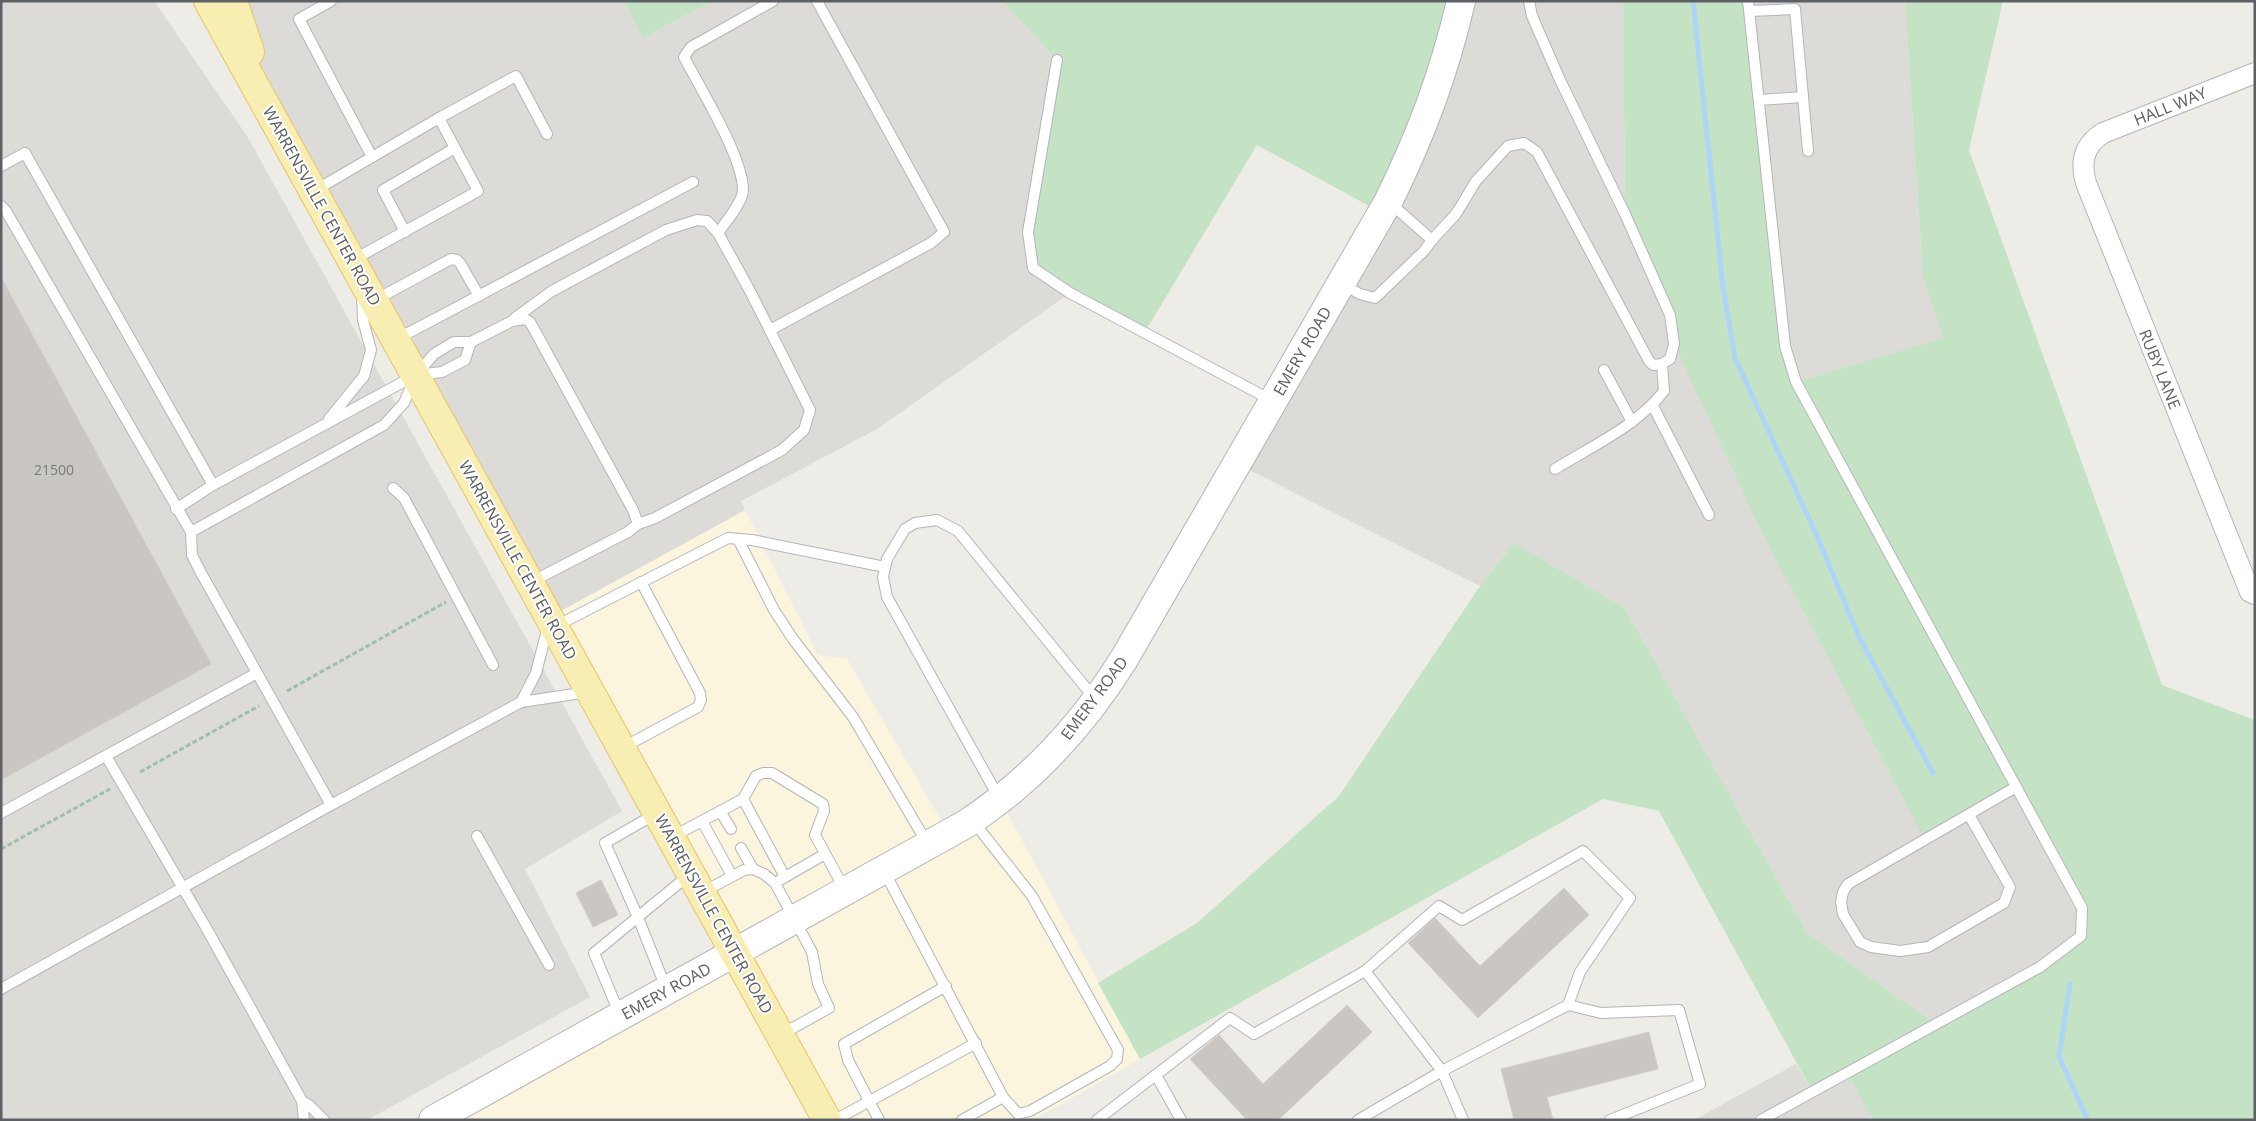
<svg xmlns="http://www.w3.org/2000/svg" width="2256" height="1121" viewBox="0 0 2256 1121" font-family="'Open Sans',sans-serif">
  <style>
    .commercial { fill: #fbf5de }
    .industrial { fill: #dddbd8 }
    .green { fill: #c4e3c5 }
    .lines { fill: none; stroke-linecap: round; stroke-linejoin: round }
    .stream { stroke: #acd5f7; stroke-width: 5 }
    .building { fill: #cac7c2; stroke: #d2cec4 }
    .lane-casing { stroke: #b3b5b9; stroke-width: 12 }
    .street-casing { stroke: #b3b5b9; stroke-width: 22 }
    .secondary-casing { stroke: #b2b4b9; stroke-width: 30 }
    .primary-casing { stroke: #e5c468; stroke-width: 30 }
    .path { stroke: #9dc1a8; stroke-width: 3; stroke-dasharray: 5 2.5; stroke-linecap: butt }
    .lane { stroke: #fff; stroke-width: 10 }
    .street { stroke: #fff; stroke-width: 20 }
    .secondary { stroke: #fff; stroke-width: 28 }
    .primary { stroke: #f8eeb1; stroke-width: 28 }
    .labels { text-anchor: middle; stroke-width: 4; stroke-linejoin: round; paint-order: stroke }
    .number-label { font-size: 14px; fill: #787a7c }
    .street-label { font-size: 16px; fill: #5d6064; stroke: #fff }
  </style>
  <rect width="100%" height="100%" fill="#eeece6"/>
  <path class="commercial" d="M745 510 818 655 847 659 949 834 1001 801 1140 1059 1033 1120H433L735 952 550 617Z"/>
  <g class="industrial">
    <path d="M1 1H154L247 136 622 811 525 869 590 997 367 1120H1Z"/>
    <path d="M233 1H624L643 38 713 1H1002L1057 60 1070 293 877 429 741 501 745 510 550 617 270 112Z"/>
    <path d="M1461 1H1623L1625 214 2016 787 2082 908 2081 936 2040 967 1936 1024 1807 933 1625 608 1514 543 1480 586 1237 464 1382 213Z"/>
    <path d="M1748 1H1905L1923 279 1945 338 1796 382 1785 346Z"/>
    <path d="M1796 1064 1812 1091 1847 1072 1873 1120H1694Z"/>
  </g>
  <g class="green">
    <path d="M624 1H713L643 38Z"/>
    <path d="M1002 1H1461L1382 213 1257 145 1145 332 1033 268 1028 232 1057 60Z"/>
    <path d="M1623 1H1748L1785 346 1796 382 1944 338 1923 279 1905 1H2003L1969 150 2162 685 2255 720V1120H1873L1847 1072 1812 1091 1659 811 1603 799 1140 1059 1098 983 1197 923 1339 796 1480 586 1514 543 1625 608 1807 933 1936 1024 2040 967 2081 936 2082 908 2016 787 1925 840 1764 537 1674 344 1670 315 1625 214Z"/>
  </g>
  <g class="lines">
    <g class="stream">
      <path d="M1693 1 1723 287 1735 358 1817 536 1859 637 1933 773"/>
      <path d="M2070 984 2059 1057 2088 1120"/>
    </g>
  </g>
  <g class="building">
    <path d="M1 277 211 664 1 780Z"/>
    <path d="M601 880 618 915 593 927 576 893Z"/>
    <path d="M1564 888 1589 915 1478 1018 1408 943 1435 918 1480 966Z"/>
    <path d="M1347 1005 1372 1032 1278 1120H1247L1190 1059 1219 1035 1263 1084Z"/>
    <path d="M1649 1032 1658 1069 1547 1097 1553 1120H1514L1501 1069Z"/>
  </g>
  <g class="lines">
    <defs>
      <g id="lane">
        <path d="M331 1 299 19 372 157"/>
        <path d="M1748 1 1785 346 1796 382 2082 908 2081 936 2040 967 1761 1120"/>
        <path d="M1750 11 1795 9 1803 97 1759 100"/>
        <path d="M1057 60 1028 232 1033 268 1070 293 1273 401"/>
        <path d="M1803 97 1808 151"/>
        <path d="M455 148 439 118 516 76 547 134"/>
        <path d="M1 166 25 153 213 485"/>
        <path d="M314 191 439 118"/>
        <path d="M1 206 6 211 191 532 192 555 200 571 331 805 521 702"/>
        <path d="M1432 240 1456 214 1476 181 1508 146 1524 143 1537 152 1649 361 1653 365 1662 364 1670 359 1674 344 1670 315 1625 214 1560 80 1532 16 1529 1"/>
        <path d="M353 260 478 191 455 148 383 190 405 232"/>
        <path d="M1342 284 1360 294 1375 298 1424 251 1432 240 1389 202"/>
        <path d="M375 300 451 259 457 260 460 263 479 296"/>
        <path d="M515 318 552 291 666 230 697 220 707 221 718 233"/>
        <path d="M770 330 931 243 944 232 817 1"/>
        <path d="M397 339 693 182"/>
        <path d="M1604 370 1632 422"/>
        <path d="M1653 406 1709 515"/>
        <path d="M329 419 364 376 371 350 363 320 362 296"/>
        <path d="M1555 469C1592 446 1637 426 1664 391L1662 364"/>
        <path d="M393 488 404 498 493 665"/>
        <path d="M176 509 213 485 416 375 442 372 465 360 471 342"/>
        <path d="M638 524 655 518 782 450 804 430 810 410 750 291 718 233C725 223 743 202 743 190 743 157 700 88 684 57L691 47 773 1"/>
        <path d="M191 532 384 425 404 403 416 375 434 354 454 342H471L512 321 525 319 530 322 633 510 638 524 628 532 531 582"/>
        <path d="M738 539 774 610 793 639 853 717 927 843"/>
        <path d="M548 626 536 673 521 702 588 692"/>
        <path d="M556 626 728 538 752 540 885 567"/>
        <path d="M622 748 698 707 701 700 700 693 641 582"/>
        <path d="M106 756 208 931 302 1101"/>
        <path d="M999 798 887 597 883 577 887 559 905 529 915 523 937 520 958 531 1095 699"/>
        <path d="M743 799 785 877"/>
        <path d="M720 811 731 829"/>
        <path d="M1 813 257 673"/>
        <path d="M657 813 605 843 637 915 666 988"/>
        <path d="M1969 815 2010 887 2004 903 1928 947 1900 951 1871 947 1860 942 1843 914 1841 902 1843 892 1848 884 2016 787"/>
        <path d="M702 821 732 876"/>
        <path d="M477 836 549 965"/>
        <path d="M672 837 743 799 756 776 763 773H772L823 804 824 811 815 835 845 890"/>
        <path d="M741 848 753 869"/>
        <path d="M884 871 1003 1097 1018 1114 1030 1111 1110 1066 1117 1059 1118 1050 1032 896 973 821"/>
        <path d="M780 880 825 854"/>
        <path d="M703 892 744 870 753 869 764 874 775 883 812 952 818 984 829 1008 782 1034"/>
        <path d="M1365 971 1442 1071 1463 1120"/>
        <path d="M1 989 331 805"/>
        <path d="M1568 1005 1601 1013 1679 1010 1700 1084 1610 1120"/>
        <path d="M620 1015 594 953 689 875"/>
        <path d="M1156 1075 1181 1120"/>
        <path d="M304 1120 302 1101 309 1105 324 1120"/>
        <path d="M835 1120 976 1043"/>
        <path d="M879 1120 848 1060 844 1044 946 986"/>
        <path d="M962 1120 1003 1097"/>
        <path d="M1097 1120 1230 1018 1254 1034 1365 971 1439 906 1462 920 1583 851 1630 898 1580 972 1568 1005 1442 1071 1358 1120"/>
      </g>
      <path id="street" d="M2255 73 2103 133C2084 145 2080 162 2086 183L2250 592 2255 594"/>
      <path id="secondary" d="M433 1120 966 824C1030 782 1083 725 1124 659L1388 202C1421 135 1444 74 1461 1"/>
      <g id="primary">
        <path d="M208 1 827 1120"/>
        <path d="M233 1 250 52"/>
      </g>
    </defs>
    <use href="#lane" class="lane-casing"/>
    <use href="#street" class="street-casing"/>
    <use href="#secondary" class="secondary-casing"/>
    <use href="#primary" class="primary-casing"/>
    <g class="path">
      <path d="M287 691 446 602"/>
      <path d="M140 772 259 706"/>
      <path d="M1 849 110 789"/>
    </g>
    <use href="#lane" class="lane"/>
    <use href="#street" class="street"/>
    <use href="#secondary" class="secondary"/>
    <use href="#primary" class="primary"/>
  </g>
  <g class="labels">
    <g class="number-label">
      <text x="54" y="475">21500</text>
    </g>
    <g class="street-label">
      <text transform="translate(2170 106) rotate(-22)" y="6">HALL WAY</text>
      <text transform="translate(322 206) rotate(61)" y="6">WARRENSVILLE CENTER ROAD</text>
      <text transform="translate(1302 351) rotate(-60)" y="6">EMERY ROAD</text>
      <text transform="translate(2160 369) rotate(68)" y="6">RUBY LANE</text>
      <text transform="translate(518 560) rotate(61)" y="6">WARRENSVILLE CENTER ROAD</text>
      <text transform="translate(1094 698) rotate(-53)" y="6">EMERY ROAD</text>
      <text transform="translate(714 914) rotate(61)" y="6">WARRENSVILLE CENTER ROAD</text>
      <text transform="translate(666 991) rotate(-29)" y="6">EMERY ROAD</text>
    </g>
  </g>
  <rect width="2256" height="1121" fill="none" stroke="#5d6064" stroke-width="5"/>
</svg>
